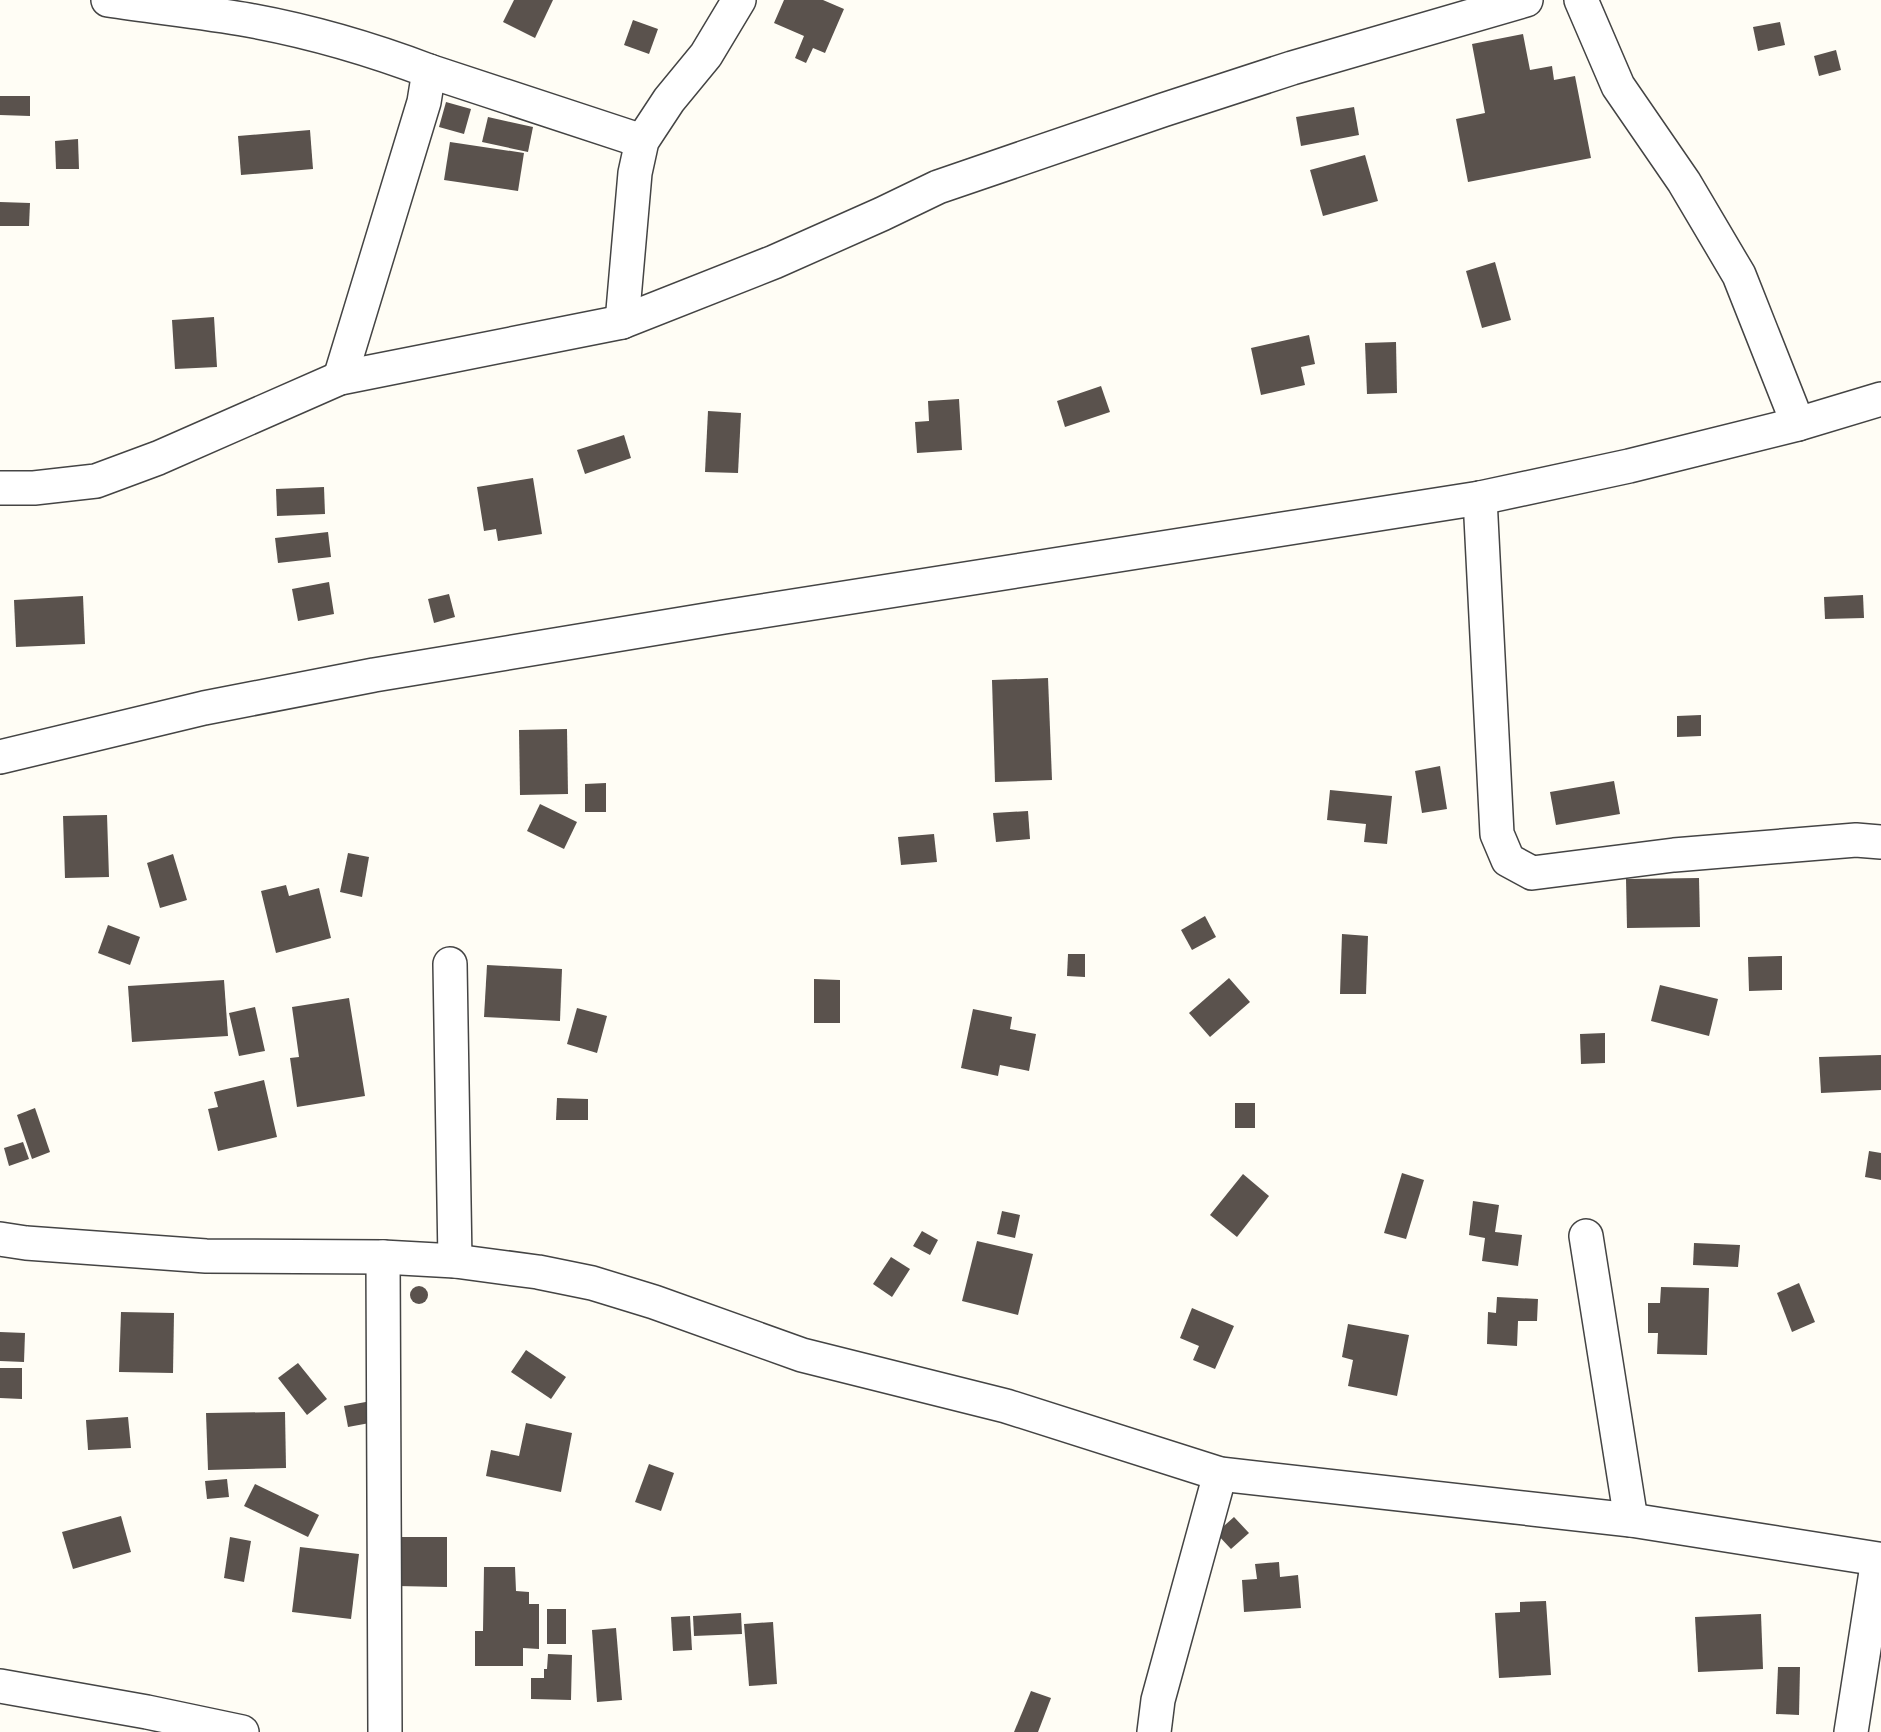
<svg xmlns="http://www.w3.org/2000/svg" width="1881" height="1732" viewBox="0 0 1881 1732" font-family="'PT Serif',serif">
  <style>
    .building { fill: #5a524d }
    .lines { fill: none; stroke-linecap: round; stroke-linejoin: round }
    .minor-casing { stroke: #444; stroke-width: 36 }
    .minor { stroke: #fff; stroke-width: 33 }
  </style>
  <rect width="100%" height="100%" fill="#fffdf5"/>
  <g class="building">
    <path d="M514 0H553L535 38 503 22Z"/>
    <path d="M784 0H823L844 9 825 53 813 48 806 63 795 58 804 36 774 23Z"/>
    <path d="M633 20 658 29 649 54 624 45Z"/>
    <path d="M1780 22 1785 45 1758 51 1753 27Z"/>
    <path d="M1523 34 1530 70 1552 66 1554 80 1575 76 1591 158 1468 182 1456 119 1485 113 1472 44Z"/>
    <path d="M1836 50 1841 70 1819 76 1814 56Z"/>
    <path d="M0 96H30V116L0 115Z"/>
    <path d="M446 102 471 109 464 134 439 127Z"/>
    <path d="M1354 107 1359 135 1301 146 1296 117Z"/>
    <path d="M488 117 533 127 528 152 482 142Z"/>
    <path d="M310 130 313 169 241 175 238 136Z"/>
    <path d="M78 139 79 169H56L55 141Z"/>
    <path d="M450 142 524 153 518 191 444 180Z"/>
    <path d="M1365 155 1378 201 1323 216 1310 170Z"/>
    <path d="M0 202 30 203 29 226H0Z"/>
    <path d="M1495 262 1511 320 1482 328 1466 271Z"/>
    <path d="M214 317 217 367 175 369 172 320Z"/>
    <path d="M1309 335 1315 364 1301 367 1305 385 1261 395 1251 348Z"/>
    <path d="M1396 342 1397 393 1367 394 1365 343Z"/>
    <path d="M1101 386 1110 412 1065 427 1057 401Z"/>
    <path d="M959 399 962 450 917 453 915 422 929 421 928 401Z"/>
    <path d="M708 411 741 413 738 473 705 472Z"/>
    <path d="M624 435 631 458 585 474 577 450Z"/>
    <path d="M533 478 542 534 498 541 496 529 484 531 477 487Z"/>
    <path d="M324 487 325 514 277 516 276 489Z"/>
    <path d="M328 532 331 557 278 563 275 538Z"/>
    <path d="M329 582 334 614 298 621 292 589Z"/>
    <path d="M449 594 455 617 434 623 428 599Z"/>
    <path d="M1863 595 1864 618 1825 619 1824 597Z"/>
    <path d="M83 596 85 644 16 647 14 600Z"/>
    <path d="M1048 678 1052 780 995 782 992 680Z"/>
    <path d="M1701 715V736L1677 737V716Z"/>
    <path d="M567 729 568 794 520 795 519 730Z"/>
    <path d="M1440 766 1447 809 1422 813 1415 771Z"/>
    <path d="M1614 781 1620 814 1556 825 1550 792Z"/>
    <path d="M606 783V812H585V784Z"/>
    <path d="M1330 790 1392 796 1387 844 1364 842 1366 824 1327 820Z"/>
    <path d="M540 804 577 822 564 849 527 831Z"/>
    <path d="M1028 811 1030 839 996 842 993 813Z"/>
    <path d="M107 815 109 877 65 878 63 816Z"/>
    <path d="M934 834 937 862 901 865 898 837Z"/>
    <path d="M348 853 369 857 362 897 340 892Z"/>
    <path d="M173 854 187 900 160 908 147 863Z"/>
    <path d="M1699 878 1700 927 1627 928 1626 879Z"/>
    <path d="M286 885 289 896 319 888 331 938 276 953 261 891Z"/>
    <path d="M1205 916 1216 937 1192 950 1181 930Z"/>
    <path d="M108 925 140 937 130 965 98 953Z"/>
    <path d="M1342 934 1368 936 1366 994H1340Z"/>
    <path d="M1068 954H1085V977L1067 976Z"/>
    <path d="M1782 956V990L1749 991 1748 957Z"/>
    <path d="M487 965 562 969 560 1021 484 1017Z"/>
    <path d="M1229 978 1250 1002 1210 1037 1189 1013Z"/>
    <path d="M814 979 840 980V1023H814Z"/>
    <path d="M224 980 228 1036 132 1042 128 986Z"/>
    <path d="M1660 985 1718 999 1709 1036 1651 1021Z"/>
    <path d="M349 998 365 1096 297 1107 290 1058 299 1057 292 1007Z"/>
    <path d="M255 1007 265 1051 239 1056 229 1013Z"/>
    <path d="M577 1008 607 1016 597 1053 567 1044Z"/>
    <path d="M973 1009 1012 1017 1010 1029 1036 1034 1029 1071 1000 1065 998 1076 961 1068Z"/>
    <path d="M1605 1033V1063L1581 1064 1580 1034Z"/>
    <path d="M1881 1055V1090L1821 1093 1819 1057Z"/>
    <path d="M264 1080 277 1137 218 1151 208 1109 218 1107 214 1092Z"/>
    <path d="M557 1098 588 1099V1120H556Z"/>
    <rect x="1235" y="1103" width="20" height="25"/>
    <path d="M35 1108 50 1152 32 1159 17 1115Z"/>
    <path d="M23 1142 29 1159 9 1166 4 1148Z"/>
    <path d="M1869 1151 1881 1153V1180L1865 1177Z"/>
    <path d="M1402 1173 1424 1180 1406 1239 1384 1233Z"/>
    <path d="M1243 1174 1269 1196 1237 1237 1210 1215Z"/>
    <path d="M1473 1201 1499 1205 1495 1232 1522 1235 1518 1266 1482 1261 1485 1238 1469 1235Z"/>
    <path d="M1002 1211 1020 1215 1015 1238 997 1234Z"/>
    <path d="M922 1231 938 1240 930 1255 913 1246Z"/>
    <path d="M977 1241 1033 1254 1018 1315 962 1301Z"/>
    <path d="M1694 1243 1740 1245 1738 1267 1693 1265Z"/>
    <path d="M891 1257 910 1269 892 1297 873 1284Z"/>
    <path d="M1799 1283 1815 1322 1792 1332 1777 1293Z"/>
    <circle cx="419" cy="1295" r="9"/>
    <path d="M1661 1287 1709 1288 1707 1355 1657 1354 1658 1333H1648V1303H1660Z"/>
    <path d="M1497 1297 1538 1299 1537 1321H1518L1517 1346 1487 1344 1488 1312 1496 1313Z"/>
    <path d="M1192 1308 1234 1326 1215 1369 1193 1360 1199 1346 1180 1338Z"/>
    <path d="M121 1312 174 1313 173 1373 119 1372Z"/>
    <path d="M1348 1324 1409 1335 1397 1396 1348 1386 1353 1360 1342 1357Z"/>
    <path d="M0 1332 25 1333 24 1362 0 1361Z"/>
    <path d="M526 1350 566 1377 551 1399 511 1372Z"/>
    <path d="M298 1363 327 1399 307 1415 278 1378Z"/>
    <path d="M0 1368H22V1399L0 1398Z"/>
    <path d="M371 1401 375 1422 348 1427 344 1406Z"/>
    <path d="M285 1412 286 1468 208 1470 206 1413Z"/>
    <path d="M128 1417 131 1448 88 1450 86 1420Z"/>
    <path d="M526 1423 572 1433 561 1492 486 1476 491 1450 519 1456Z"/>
    <path d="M649 1464 674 1473 661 1511 635 1502Z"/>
    <path d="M227 1479 229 1497 207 1499 205 1481Z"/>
    <path d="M255 1484 319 1515 308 1537 244 1506Z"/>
    <path d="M121 1516 131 1552 73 1569 62 1532Z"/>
    <path d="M1234 1517 1249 1533 1231 1549 1216 1533Z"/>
    <path d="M230 1537 251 1541 244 1582 224 1578Z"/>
    <path d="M396 1537H447V1587L397 1586Z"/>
    <path d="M300 1547 359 1554 351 1619 292 1612Z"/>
    <path d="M1279 1562 1280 1577 1298 1575 1301 1608 1244 1612 1242 1580 1257 1579 1255 1564Z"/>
    <path d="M484 1567H515L516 1591 529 1592V1604H539V1649L523 1648V1666H475V1631H483Z"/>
    <path d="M1546 1601 1551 1675 1499 1678 1495 1613 1520 1612V1602Z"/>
    <rect x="547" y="1609" width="19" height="35"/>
    <path d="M741 1613 742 1634 694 1636 693 1616Z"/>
    <path d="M1761 1614 1763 1669 1698 1672 1695 1617Z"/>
    <path d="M690 1616 692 1650 673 1651 671 1617Z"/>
    <path d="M773 1622 777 1684 749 1686 744 1624Z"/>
    <path d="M616 1628 622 1700 597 1702 592 1630Z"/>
    <path d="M548 1654 572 1655 571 1700 531 1699V1678H544V1669H547Z"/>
    <path d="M1778 1667H1800L1799 1715 1776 1714Z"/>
    <path d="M1031 1691 1051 1698 1038 1732H1014Z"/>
  </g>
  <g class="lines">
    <defs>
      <g id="minor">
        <path d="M108 0C154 7 202 12 248 20 309 31 371 49 429 71L424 102 340 378"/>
        <path d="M1581 0 1618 86 1684 182 1739 275 1798 424"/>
        <path d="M429 71 642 141"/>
        <path d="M622 322 635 173 642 141 669 100 706 55 739 0"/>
        <path d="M0 488H34L96 481 158 458 340 378 622 322 774 262 882 214 938 187 1163 110 1292 68 1526 0"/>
        <path d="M1480 498 1497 834 1508 860 1532 873 1674 855 1856 840 1881 842"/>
        <path d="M0 757 204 708 374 675 724 617 1480 498 1629 466 1798 424 1881 399"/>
        <path d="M450 964 455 1261"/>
        <path d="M1586 1236 1631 1520"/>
        <path d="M0 1239 26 1243 206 1256 383 1257 455 1261 538 1272 592 1283 654 1302 802 1355 1006 1406 1220 1474 1631 1520 1878 1559 1851 1732"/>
        <path d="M383 1257 385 1732"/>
        <path d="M0 1686 147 1712 242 1732"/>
        <path d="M1154 1732 1158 1700 1220 1474"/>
      </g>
    </defs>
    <use href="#minor" class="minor-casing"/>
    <use href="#minor" class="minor"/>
  </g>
</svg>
